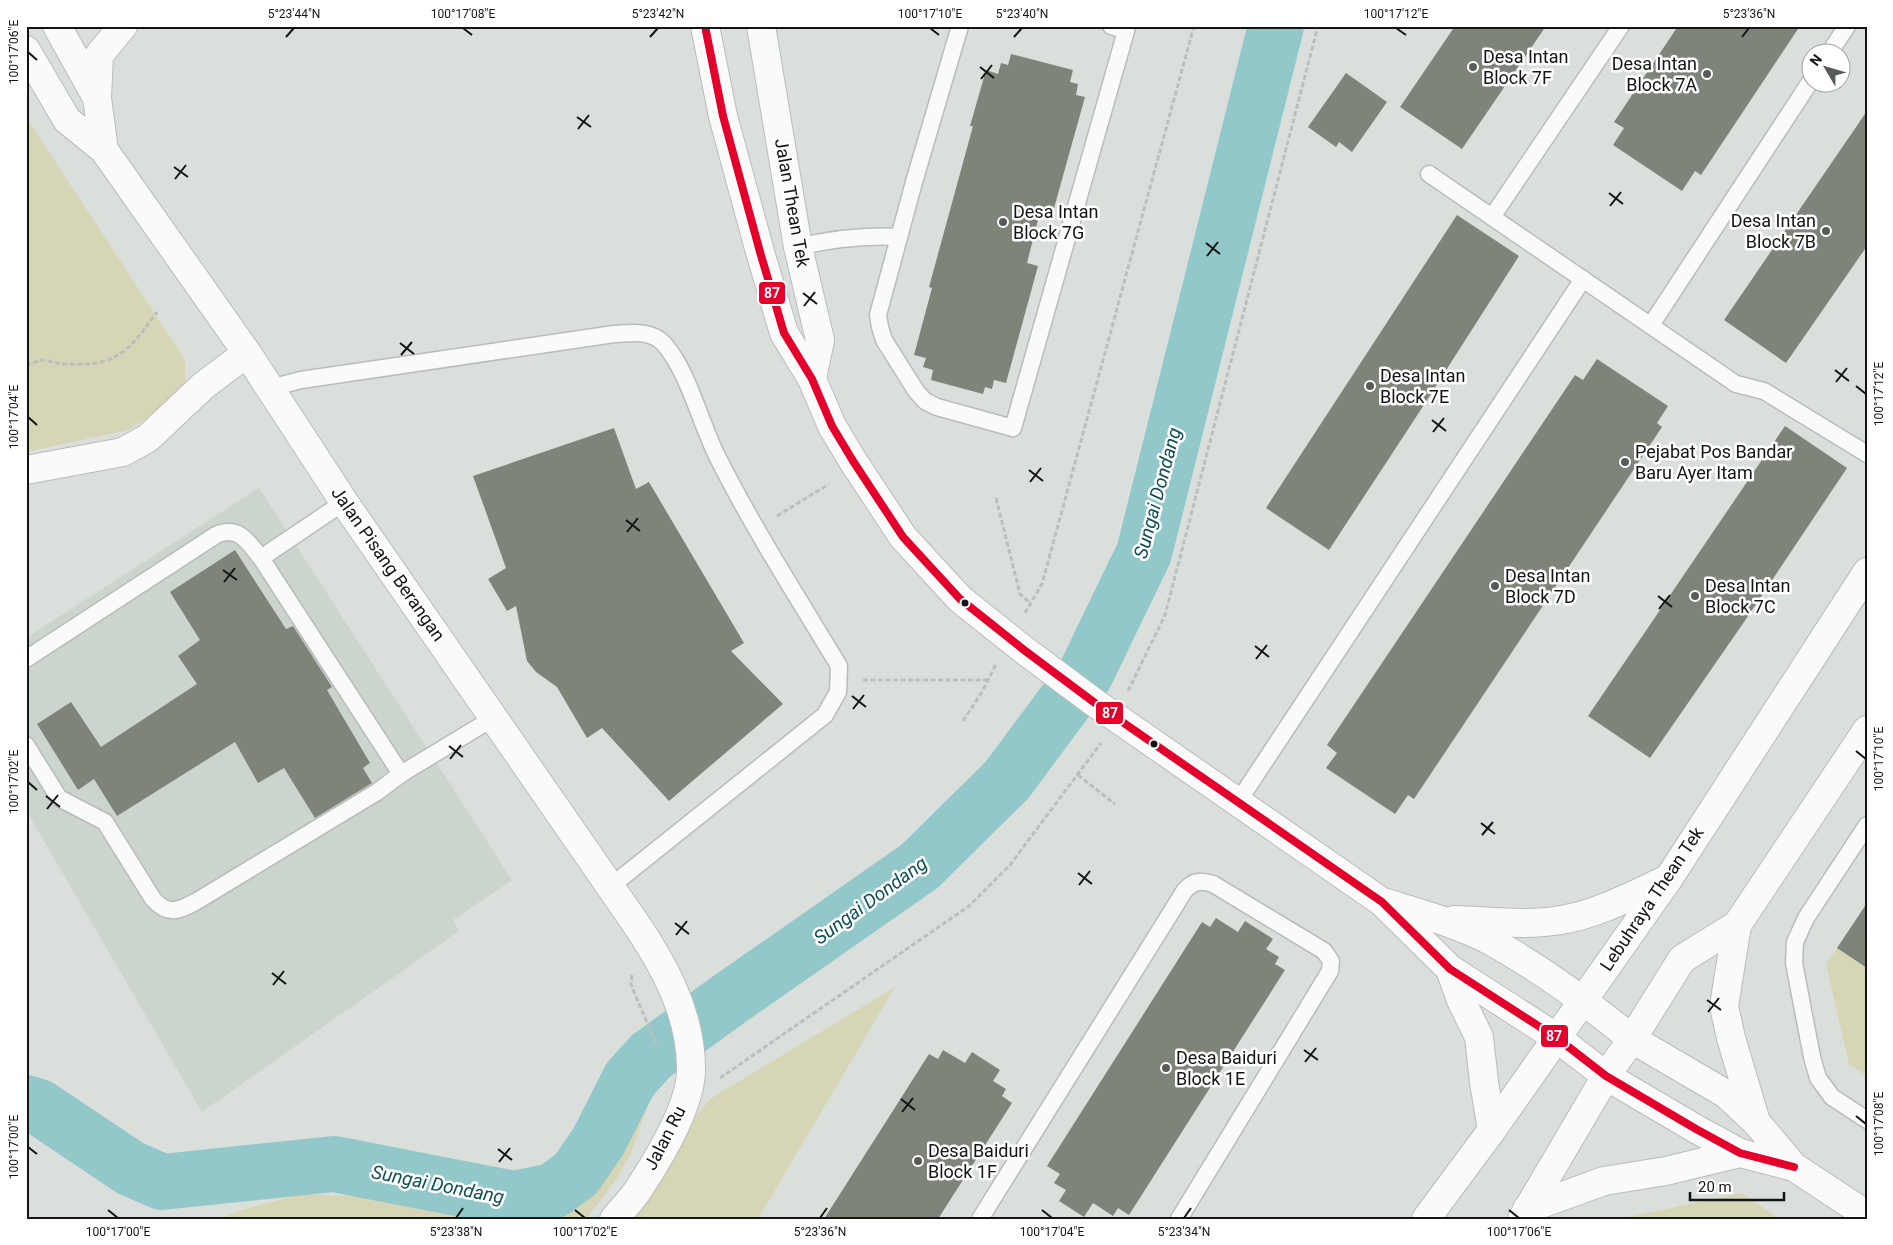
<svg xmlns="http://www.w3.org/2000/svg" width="1893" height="1245" viewBox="0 0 1893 1245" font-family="Roboto,sans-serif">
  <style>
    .built { fill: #cbd4cd }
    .green { fill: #d6d5b5 }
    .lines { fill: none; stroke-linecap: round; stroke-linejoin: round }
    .river { stroke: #93c8ca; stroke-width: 56 }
    .building { fill: #7f847a }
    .lane-casing { stroke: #b9bcba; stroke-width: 19 }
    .street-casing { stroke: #b9bcba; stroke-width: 30 }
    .secondary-casing { stroke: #b9bcba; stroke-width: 30 }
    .primary-casing { stroke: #b9bcba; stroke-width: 30 }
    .path { stroke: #bdbfbe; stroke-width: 3; stroke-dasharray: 5 2.5; stroke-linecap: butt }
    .lane { stroke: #fafafa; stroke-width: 16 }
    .street { stroke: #fafafa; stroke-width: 28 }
    .secondary { stroke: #fafafa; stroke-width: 28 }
    .primary { stroke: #fafafa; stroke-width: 28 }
    .bus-1-casing { stroke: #fff; stroke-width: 11 }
    .bus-1 { stroke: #e4002b; stroke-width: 8 }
    .ticks { fill: none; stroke: #121513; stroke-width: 2 }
    .poi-dot { fill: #585c59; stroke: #fff; stroke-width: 2 }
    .bus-dot { fill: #121513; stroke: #fff; stroke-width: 2 }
    .labels { text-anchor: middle; stroke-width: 5; stroke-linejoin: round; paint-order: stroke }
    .poi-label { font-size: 18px; fill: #121513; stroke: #fff; text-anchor: start }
    .street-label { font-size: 18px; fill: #121513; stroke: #fff }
    .water-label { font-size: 19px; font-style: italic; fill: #0e5055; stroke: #fff }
    .line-badge { stroke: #fff; stroke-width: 2 }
    .badge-label { font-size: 14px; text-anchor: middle; font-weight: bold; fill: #fff }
    .neatline { fill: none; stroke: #121513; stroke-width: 2 }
    .ticks-label { font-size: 12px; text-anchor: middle; fill: #121513 }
  </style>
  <rect width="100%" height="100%" fill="#dbdfdc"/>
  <path class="built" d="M259 488 512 880 453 920 459 931 202 1112 26 810V638Z"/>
  <g class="green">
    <path d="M26 117 185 360V377L187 381 149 417 128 430 26 452Z"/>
    <path d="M1837 948 1867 968V1076L1849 1064 1826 964Z"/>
    <path d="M895 987 758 1219H633L695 1118 710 1099Z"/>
    <path d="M636 1082 646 1111 631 1153 617 1178 586 1219H219L243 1210 300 1194 366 1197 437 1213 499 1212 544 1215 570 1205 604 1153Z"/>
    <path d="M1742 1193 1779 1219H1619Z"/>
  </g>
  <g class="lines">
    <path class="river" d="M26 1103 39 1107 130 1168 162 1182 334 1164 514 1199 553 1191 576 1174 598 1142 630 1079 651 1056 728 1000 920 866 1007 780 1085 675 1144 553 1276 26"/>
  </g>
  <g class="building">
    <path d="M1455 26H1546L1462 149 1400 107Z"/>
    <path d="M1678 26H1800L1701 175 1695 171 1682 191 1613 145 1624 128 1614 122Z"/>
    <path d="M1011 54 1073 70 1070 82 1078 84 1076 95 1085 97 1051 219 1039 216 1027 263 1038 266 1006 383 994 380 992 389 985 387 983 394 931 380 933 370 923 367 926 358 914 355 932 288 929 287 973 126H970L986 70 998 74 1001 63 1008 65Z"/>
    <path d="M1346 73 1387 102 1352 152 1339 142 1336 147 1308 127Z"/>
    <path d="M1867 111V246L1786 363 1724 320Z"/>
    <path d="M1457 215 1519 256 1420 411 1329 550 1266 508Z"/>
    <path d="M1597 359 1668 406 1657 423 1662 427 1414 799 1408 795 1395 814 1326 768 1337 753 1327 745 1575 375 1583 380Z"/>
    <path d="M1785 426 1847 468 1744 622 1650 758 1588 716Z"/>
    <path d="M614 428 636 489 649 482 744 643 731 651 783 704 669 801 602 728 587 738 557 687 536 672 527 661 516 606 507 611 488 579 506 568 473 476Z"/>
    <path d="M235 550 286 629 293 626 332 687 327 690 370 763 363 768 372 783 315 818 284 768 258 783 235 742 117 816 94 779 78 790 37 724 71 702 101 747 197 684 178 656 200 640 170 592Z"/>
    <path d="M1867 903V968L1837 948Z"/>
    <path d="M1216 918 1238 932 1245 921 1273 939 1266 949 1279 957 1275 964 1285 970 1129 1215 1118 1208 1113 1216 1093 1203 1084 1217 1059 1201 1066 1190 1054 1183 1060 1174 1047 1166 1202 922 1210 927Z"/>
    <path d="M943 1050 965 1063 972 1052 1000 1070 993 1081 1006 1089 1002 1096 1012 1103 938 1219H824L929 1054 938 1059Z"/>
  </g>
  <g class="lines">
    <defs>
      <g id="lane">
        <path d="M960 26 914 182 878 315 880 327 884 340 916 391 925 401 937 407 1013 428 1126 31 1111 26"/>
        <path d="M1830 52 1847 26"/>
        <path d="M1429 174 1736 384 1764 391 1867 454"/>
        <path d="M1492 217 1621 26"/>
        <path d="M798 247C831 239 865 235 899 237"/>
        <path d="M1651 325 1810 82"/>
        <path d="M270 388 301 380 614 334C631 333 652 330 664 344 689 372 701 426 719 460 755 531 798 598 839 666L838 692 825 715 610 887"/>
        <path d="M261 558 344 502"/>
        <path d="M26 659 216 535C239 525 248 542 261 558L401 774"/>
        <path d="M26 745 59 798 105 822 153 899C169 917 180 910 197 901L377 792 401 774 495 717"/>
        <path d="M1238 802 1583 279"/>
        <path d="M1867 825 1806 918 1795 942 1794 963 1812 1057 1818 1078 1832 1097 1867 1120"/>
        <path d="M980 1219 1185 890C1194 881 1200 880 1213 884L1324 951 1331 961 1330 971 1179 1219"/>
      </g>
      <path id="street" d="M26 470 123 452 148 438 203 386 247 353"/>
      <g id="secondary">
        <path d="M57 26 97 98 104 150"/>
        <path d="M26 50 67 120 104 150 247 353 344 502 634 921C664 965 691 1014 691 1068 692 1104 658 1160 638 1190 632 1200 622 1209 614 1219"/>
        <path d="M97 98 99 55 123 26"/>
        <path d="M1632 1039 1726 1094 1756 1122 1794 1167 1867 1215"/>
        <path d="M1606 1076 1696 1129 1740 1153 1794 1167"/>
      </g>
      <g id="primary">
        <path d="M705 26 723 116 760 252 784 333 812 379 832 426 853 461 903 537 960 599 1024 650 1095 703 1382 902 1450 969 1557 1038 1606 1076"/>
        <path d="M761 26 798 247 820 340 812 379"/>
        <path d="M1386 903C1422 914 1458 924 1491 941 1541 969 1588 1003 1632 1039"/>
        <path d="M1454 920C1489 921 1527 926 1561 920 1598 914 1635 894 1668 879"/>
        <path d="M1737 925 1724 1006 1731 1038 1756 1122"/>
        <path d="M1450 969 1461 1000 1479 1037 1484 1082 1492 1130"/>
        <path d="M1527 1209 1604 1181 1666 1171 1740 1153"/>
        <path d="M1426 1219 1492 1130 1669 878 1867 572"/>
        <path d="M1522 1219 1606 1076 1632 1039 1682 959 1737 925 1867 730"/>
      </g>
    </defs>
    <use href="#lane" class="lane-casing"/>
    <use href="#street" class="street-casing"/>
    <use href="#secondary" class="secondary-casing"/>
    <use href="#primary" class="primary-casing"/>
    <g class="path">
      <path d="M26 365C31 364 37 361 41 360 49 360 57 364 65 364 117 367 128 352 157 312"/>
      <path d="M996 498 1020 594 1030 603"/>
      <path d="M777 516 829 484"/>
      <path d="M1025 613 1042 584 1194 26"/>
      <path d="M863 680H987"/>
      <path d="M1128 691 1165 615 1318 26"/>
      <path d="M963 721 982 692 996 664"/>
      <path d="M1078 775 1115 804"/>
      <path d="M632 975 631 984 634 992 657 1046"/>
      <path d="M720 1078 969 906 1010 865 1101 743"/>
    </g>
    <use href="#lane" class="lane"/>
    <use href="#street" class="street"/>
    <use href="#secondary" class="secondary"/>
    <use href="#primary" class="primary"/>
    <defs>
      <path id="bus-1" d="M705 26 723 116 760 252 784 333 812 379 832 426 853 461 903 537 960 599 1024 650 1095 703 1382 902 1450 969 1557 1038 1606 1076 1696 1129 1740 1153 1794 1167"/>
    </defs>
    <use href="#bus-1" class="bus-1-casing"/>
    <use href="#bus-1" class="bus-1"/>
  </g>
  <path class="ticks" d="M463 28 472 35M930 28 939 35M1396 28 1406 35M286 37 294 28M650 37 658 28M1014 37 1022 28M1742 37 1749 28M28 52 37 60M980 67 994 78M981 79 992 65M577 117 591 127M578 129 589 115M174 167 188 177M175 179 186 165M1609 193 1623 204M1610 206 1621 192M1206 243 1220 254M1207 256 1218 242M803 293 817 304M804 306 815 292M400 343 414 354M401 355 412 342M1835 370 1849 381M1836 382 1847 368M1856 386 1866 394M28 417 37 425M1432 420 1446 431M1433 432 1444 418M1029 470 1043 481M1030 482 1041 468M626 520 640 531M627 532 638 518M223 570 237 580M224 582 235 568M1658 596 1672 607M1659 609 1670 595M1255 646 1269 657M1256 659 1267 645M852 696 866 707M853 709 864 695M449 746 463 757M1856 751 1866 759M450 759 461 745M28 782 37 790M46 796 60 807M47 809 58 795M1481 823 1495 834M1482 835 1493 822M1078 873 1092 884M1079 885 1090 871M675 923 689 934M676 935 687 921M272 973 286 984M273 985 284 971M1707 1000 1721 1010M1708 1012 1719 998M1304 1050 1318 1060M1305 1062 1316 1048M901 1099 915 1110M902 1112 913 1098M1856 1116 1866 1124M28 1147 37 1154M498 1149 512 1160M499 1162 510 1148M108 1210 118 1218M575 1210 585 1218M1042 1210 1052 1218M1509 1210 1519 1218M456 1218 463 1208M820 1218 827 1208M1184 1218 1191 1208"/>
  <g class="poi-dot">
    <circle cx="1473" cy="67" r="5"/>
    <circle cx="1707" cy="74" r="5"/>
    <circle cx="1003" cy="222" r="5"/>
    <circle cx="1826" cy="231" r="5"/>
    <circle cx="1370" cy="386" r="5"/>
    <circle cx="1625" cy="462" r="5"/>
    <circle cx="1495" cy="586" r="5"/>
    <circle cx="1695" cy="596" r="5"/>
    <circle cx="1166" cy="1068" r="5"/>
    <circle cx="918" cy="1161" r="5"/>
  </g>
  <g class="bus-dot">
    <circle cx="965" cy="603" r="4.5"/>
    <circle cx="1154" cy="744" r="4.5"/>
  </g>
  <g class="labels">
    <g class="poi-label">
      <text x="1483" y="63">Desa Intan<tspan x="1483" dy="21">Block 7F</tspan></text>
      <text x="1697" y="70" text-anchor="end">Desa Intan<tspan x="1697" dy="21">Block 7A</tspan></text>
      <text x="1013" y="218">Desa Intan<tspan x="1013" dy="21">Block 7G</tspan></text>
      <text x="1816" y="227" text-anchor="end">Desa Intan<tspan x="1816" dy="21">Block 7B</tspan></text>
      <text x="1380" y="382">Desa Intan<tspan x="1380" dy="21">Block 7E</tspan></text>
      <text x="1635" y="458">Pejabat Pos Bandar<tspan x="1635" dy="21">Baru Ayer Itam</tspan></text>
      <text x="1505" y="582">Desa Intan<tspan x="1505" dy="21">Block 7D</tspan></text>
      <text x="1705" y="592">Desa Intan<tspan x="1705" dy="21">Block 7C</tspan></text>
      <text x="1176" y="1064">Desa Baiduri<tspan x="1176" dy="21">Block 1E</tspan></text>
      <text x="928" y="1157">Desa Baiduri<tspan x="928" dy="21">Block 1F</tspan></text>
    </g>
    <g class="street-label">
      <text transform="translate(792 203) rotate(80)" y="6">Jalan Thean Tek</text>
      <text transform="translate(388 564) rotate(55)" y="6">Jalan Pisang Berangan</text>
      <text transform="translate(1652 899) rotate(-56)" y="6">Lebuhraya Thean Tek</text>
      <text transform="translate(665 1138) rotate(-63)" y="6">Jalan Ru</text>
    </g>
    <g class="water-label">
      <text transform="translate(1157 493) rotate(-75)" y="7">Sungai Dondang</text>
      <text transform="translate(870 900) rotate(-36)" y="7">Sungai Dondang</text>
      <text transform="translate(438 1184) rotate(11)" y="7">Sungai Dondang</text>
    </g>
  </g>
  <g class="line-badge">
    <rect x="758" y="281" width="28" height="24" rx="5" fill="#e4002b"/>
    <rect x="1095" y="701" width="29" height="24" rx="5" fill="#e4002b"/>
    <rect x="1540" y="1024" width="29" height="24" rx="5" fill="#e4002b"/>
  </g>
  <g class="badge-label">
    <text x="772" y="298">87</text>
    <text x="1110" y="718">87</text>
    <text x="1554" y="1041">87</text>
  </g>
  <rect width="1893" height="1245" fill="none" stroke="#ffffff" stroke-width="55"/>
  <g transform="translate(1826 68) rotate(308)"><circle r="24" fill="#ffffff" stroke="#a0a1a1"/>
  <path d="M0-4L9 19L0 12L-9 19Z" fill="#585c59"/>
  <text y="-8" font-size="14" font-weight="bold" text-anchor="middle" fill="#121513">N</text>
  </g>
  <path d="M1690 1192v8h94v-8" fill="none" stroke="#121513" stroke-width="2.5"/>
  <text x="1698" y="1192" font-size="15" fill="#121513" stroke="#ffffff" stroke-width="4" paint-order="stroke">20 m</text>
  <rect x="28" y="28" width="1838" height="1190" class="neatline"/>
  <g class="ticks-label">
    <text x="294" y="18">5°23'44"N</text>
    <text x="463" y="18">100°17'08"E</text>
    <text x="658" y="18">5°23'42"N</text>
    <text x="930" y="18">100°17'10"E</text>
    <text x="1022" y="18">5°23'40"N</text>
    <text x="1396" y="18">100°17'12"E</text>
    <text x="1749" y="18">5°23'36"N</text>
    <text transform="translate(14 52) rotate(-90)" y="4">100°17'06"E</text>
    <text transform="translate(1879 394) rotate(-90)" y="4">100°17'12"E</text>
    <text transform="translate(14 417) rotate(-90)" y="4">100°17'04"E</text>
    <text transform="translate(1879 759) rotate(-90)" y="4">100°17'10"E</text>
    <text transform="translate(14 782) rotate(-90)" y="4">100°17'02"E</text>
    <text transform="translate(1879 1124) rotate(-90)" y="4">100°17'08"E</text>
    <text transform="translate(14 1147) rotate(-90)" y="4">100°17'00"E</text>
    <text x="118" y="1236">100°17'00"E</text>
    <text x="456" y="1236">5°23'38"N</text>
    <text x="585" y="1236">100°17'02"E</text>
    <text x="820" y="1236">5°23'36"N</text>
    <text x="1052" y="1236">100°17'04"E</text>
    <text x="1184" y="1236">5°23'34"N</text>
    <text x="1519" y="1236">100°17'06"E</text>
  </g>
</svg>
